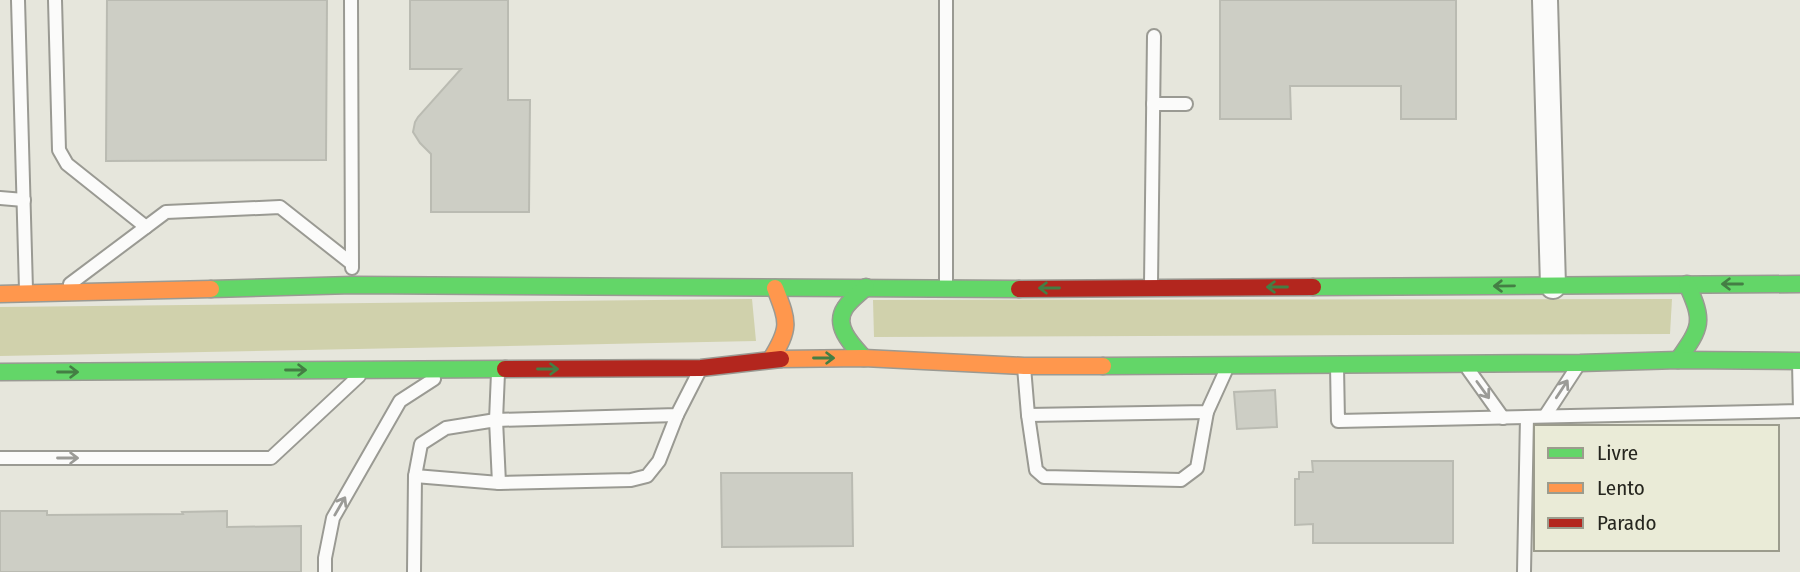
<svg xmlns="http://www.w3.org/2000/svg" width="1800" height="572" viewBox="0 0 1800 572" font-family="'Fira Sans Condensed',sans-serif">
  <style>
    .green { fill: #d0d1ac }
    .building { fill: #cdcec5; stroke: #babbb2; stroke-width: 2 }
    .lines { fill: none; stroke-linecap: round; stroke-linejoin: round }
    .lane-casing { stroke: #9a9a93; stroke-width: 16 }
    .street-casing { stroke: #9a9a93; stroke-width: 28 }
    .fast-casing { stroke: #9a9a93; stroke-width: 19 }
    .slow-casing { stroke: #9a9a93; stroke-width: 19 }
    .jam-casing { stroke: #9a9a93; stroke-width: 19 }
    .lane { stroke: #fbfbfa; stroke-width: 12 }
    .street { stroke: #fbfbfa; stroke-width: 24 }
    .fast { stroke: #63d668; stroke-width: 16 }
    .slow { stroke: #ff974d; stroke-width: 16 }
    .jam { stroke: #b3261e; stroke-width: 16 }
    .oneway { stroke: #447e44 }
    .oneway2 { stroke: #9b9b97 }
  </style>
  <rect width="100%" height="100%" fill="#e6e6dc"/>
  <g class="green">
    <path d="M752 299 756 341 0 356V307Z"/>
    <path d="M1672 299 1670 334 874 337 873 300Z"/>
  </g>
  <g class="building">
    <path d="M107 0H327L326 160 106 161Z"/>
    <path d="M410 0H508V100H530L529 212H431V154L420 143 413 132 415 122 418 117 461 69H410Z"/>
    <path d="M1220 0H1456V119H1401V86H1290L1291 119H1220Z"/>
    <path d="M1275 390 1277 427 1237 429 1234 392Z"/>
    <path d="M1312 461H1453V543H1313V524L1295 525V479H1299V472H1313Z"/>
    <path d="M721 473H852L853 546 722 547Z"/>
    <path d="M0 511H47V515L183 514 182 512 227 511V527L301 526V572H0Z"/>
  </g>
  <g class="lines">
    <defs>
      <g id="lane">
        <path d="M18 0 26 290"/>
        <path d="M55 0 59 150 67 164 146 227"/>
        <path d="M351 0 352 268"/>
        <path d="M946 0V287"/>
        <path d="M1153 104H1186"/>
        <path d="M0 198 24 200"/>
        <path d="M70 284 166 212 280 207 351 263"/>
        <path d="M1151 284 1154 36"/>
        <path d="M1337 366 1338 421 1800 411 1799 362"/>
        <path d="M1024 367 1028 415 1207 412 1227 368"/>
        <path d="M1468 369 1503 418"/>
        <path d="M498 373 496 420 677 415 700 370"/>
        <path d="M1028 415 1036 470 1044 477 1181 480 1197 468 1207 412"/>
        <path d="M1545 416 1577 367"/>
        <path d="M0 458H271L359 376"/>
        <path d="M415 476 499 483 631 480 647 476 659 461 677 415"/>
        <path d="M325 572V558L333 518 400 401 434 379"/>
        <path d="M414 572 415 476 421 444 446 428 496 420 499 483"/>
        <path d="M1524 572 1527 417"/>
      </g>
      <path id="street" d="M1545 0 1553 286"/>
      <g id="fast">
        <path d="M1313 287 1800 284"/>
        <path d="M211 289 353 285 1019 289"/>
        <path d="M864 358C852 345 833 326 845 308 850 300 859 294 866 287"/>
        <path d="M1678 360C1702 326 1704 322 1687 284"/>
        <path d="M1103 366 1580 363 1678 360 1800 361"/>
        <path d="M0 372 505 369"/>
      </g>
      <g id="slow">
        <path d="M0 294 211 289"/>
        <path d="M771 359C791 327 788 322 775 288"/>
        <path d="M781 359 864 358 1024 366H1103"/>
      </g>
      <g id="jam">
        <path d="M1019 289 1313 287"/>
        <path d="M505 369 701 368 781 359"/>
      </g>
    </defs>
    <use href="#lane" class="lane-casing"/>
    <use href="#street" class="street-casing"/>
    <use href="#fast" class="fast-casing"/>
    <use href="#slow" class="slow-casing"/>
    <use href="#jam" class="jam-casing"/>
    <use href="#lane" class="lane"/>
    <use href="#street" class="street"/>
    <use href="#fast" class="fast"/>
    <use href="#slow" class="slow"/>
    <use href="#jam" class="jam"/>
  </g>
  <defs><path id="oneway-shaft" d="M-6 0H5M1.5-3L5.5 0L1.5 3" fill="none" stroke-width="1.6" stroke-linecap="round" stroke-linejoin="round" transform="scale(1.75)"/></defs>
  <g class="oneway">
    <use href="#oneway-shaft" transform="translate(1732 284) rotate(-180)"/>
    <use href="#oneway-shaft" transform="translate(1504 286) rotate(179)"/>
    <use href="#oneway-shaft" transform="translate(1277 287) rotate(180)"/>
    <use href="#oneway-shaft" transform="translate(1049 288) rotate(180)"/>
    <use href="#oneway-shaft" transform="translate(824 358)"/>
    <use href="#oneway-shaft" transform="translate(548 369)"/>
    <use href="#oneway-shaft" transform="translate(296 370)"/>
    <use href="#oneway-shaft" transform="translate(68 372)"/>
  </g>
  <g class="oneway2">
    <use href="#oneway-shaft" transform="translate(1562 389) rotate(-57)"/>
    <use href="#oneway-shaft" transform="translate(1483 390) rotate(54)"/>
    <use href="#oneway-shaft" transform="translate(68 458)"/>
    <use href="#oneway-shaft" transform="translate(340 506) rotate(-60)"/>
  </g>
  <rect x="1534" y="425" width="245" height="126" fill="#eaebd7" stroke="#9c9c8d" stroke-width="2"/>
  <rect x="1548" y="448" width="35" height="10" fill="#63d668" stroke="#9c9c8d" stroke-width="2"/>
  <text x="1597" y="460" font-size="21" fill="#26261f">Livre</text>
  <rect x="1548" y="483" width="35" height="10" fill="#ff974d" stroke="#9c9c8d" stroke-width="2"/>
  <text x="1597" y="495" font-size="21" fill="#26261f">Lento</text>
  <rect x="1548" y="518" width="35" height="10" fill="#b3261e" stroke="#9c9c8d" stroke-width="2"/>
  <text x="1597" y="530" font-size="21" fill="#26261f">Parado</text>
</svg>
